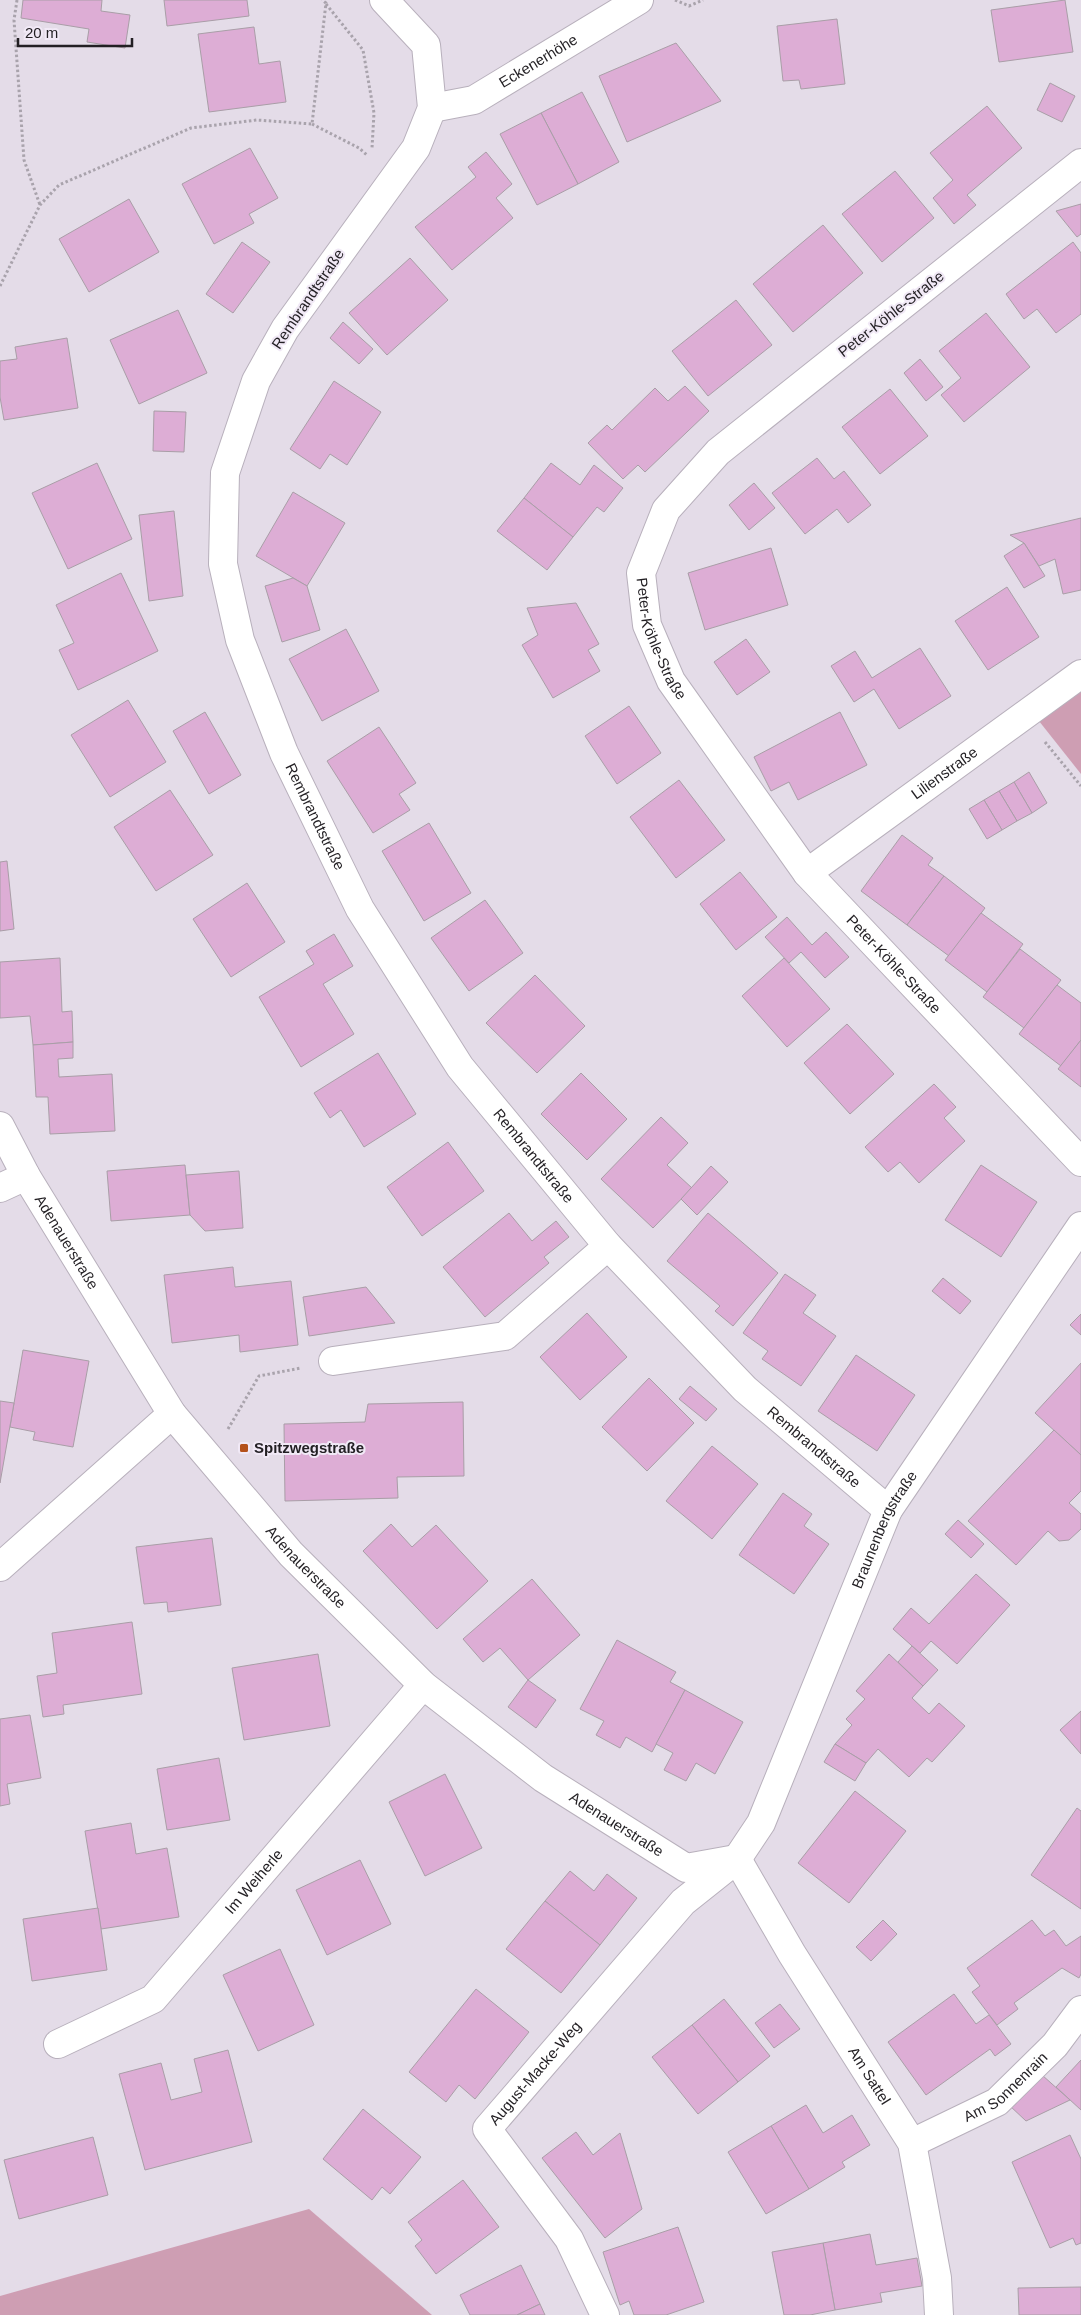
<svg xmlns="http://www.w3.org/2000/svg" width="1081" height="2315" viewBox="0 0 1081 2315" font-family="Helvetica,sans-serif">
  <style>
    .green { fill: #ce9eb3 }
    .building { fill: #ddadd5; stroke: #a99ea7 }
    .lines { fill: none; stroke-linecap: round; stroke-linejoin: round }
    .minor-casing { stroke: #b8b0bc; stroke-width: 30 }
    .path { stroke: #a9a3ac; stroke-width: 3; stroke-dasharray: 2.5 2.5; stroke-linecap: butt }
    .minor { stroke: #fff; stroke-width: 28 }
    .poi-dot { fill: #b4511a; stroke: #f1e9f6; stroke-width: 2 }
    .labels { text-anchor: middle; stroke-width: 4; stroke-linejoin: round; paint-order: stroke }
    .street-label { font-size: 15px; fill: #221f23; stroke: #f1e9f6 }
    .poi-label { font-size: 15px; font-weight: bold; fill: #221f23; stroke: #f1e9f6; text-anchor: start }
  </style>
  <rect width="100%" height="100%" fill="#e4dce8"/>
  <g class="green">
    <path d="M1081 684V774L1035 716Z"/>
    <path d="M309 2209 432 2315H0V2296Z"/>
  </g>
  <g class="building">
    <path d="M23 0H102L101 11 130 15 125 48 87 42 89 29 21 18Z"/>
    <path d="M164 0H247L249 16 167 26Z"/>
    <path d="M1065 0 1073 52 999 62 991 10Z"/>
    <path d="M837 19 845 84 801 89 799 80 783 81 777 26Z"/>
    <path d="M254 27 259 64 280 61 286 102 209 112 198 34Z"/>
    <path d="M676 43 721 101 627 142 599 76Z"/>
    <path d="M1050 83 1075 96 1062 122 1037 110Z"/>
    <path d="M582 92 619 162 578 184 541 113Z"/>
    <path d="M987 106 1022 148 967 195 976 205 954 224 933 198 953 180 930 153Z"/>
    <path d="M541 113 578 184 537 205 500 134Z"/>
    <path d="M250 148 278 198 249 214 254 223 214 244 182 184Z"/>
    <path d="M486 152 512 184 496 198 513 218 452 270 415 227 476 177 468 167Z"/>
    <path d="M895 171 934 218 882 262 842 214Z"/>
    <path d="M129 199 159 252 89 292 59 239Z"/>
    <path d="M1081 204V234L1077 237 1056 211Z"/>
    <path d="M823 225 863 273 793 332 753 284Z"/>
    <path d="M242 242 270 262 233 313 206 294Z"/>
    <path d="M1073 242 1081 253V314L1056 333 1037 309 1024 319 1006 294Z"/>
    <path d="M410 258 448 300 387 355 349 313Z"/>
    <path d="M736 300 772 345 708 396 672 351Z"/>
    <path d="M178 310 207 373 139 404 110 340Z"/>
    <path d="M986 313 1030 367 964 422 941 395 961 378 939 351Z"/>
    <path d="M343 322 373 349 359 364 330 338Z"/>
    <path d="M67 338 78 408 4 420 0 397V361L17 359 15 347Z"/>
    <path d="M920 359 943 387 926 401 904 373Z"/>
    <path d="M334 381 381 412 347 465 330 454 320 469 290 449Z"/>
    <path d="M685 386 709 411 645 472 638 465 623 479 588 443 607 425 612 430 655 388 668 401Z"/>
    <path d="M890 389 928 436 880 474 842 427Z"/>
    <path d="M154 411 186 412 184 452 153 451Z"/>
    <path d="M817 458 834 479 844 471 871 505 848 523 837 509 805 534 772 493Z"/>
    <path d="M97 463 132 539 68 569 32 493Z"/>
    <path d="M551 463 580 485 594 465 623 488 604 512 597 507 573 537 524 498Z"/>
    <path d="M754 483 775 508 749 530 729 505Z"/>
    <path d="M293 492 345 523 307 586 256 556Z"/>
    <path d="M524 498 573 537 547 570 497 531Z"/>
    <path d="M174 511 183 596 149 601 139 515Z"/>
    <path d="M1081 518V590L1063 594 1055 559 1039 566 1024 543 1010 535Z"/>
    <path d="M1024 543 1045 576 1024 588 1004 556Z"/>
    <path d="M771 548 788 605 705 630 688 573Z"/>
    <path d="M121 573 158 651 78 690 59 650 74 643 56 605Z"/>
    <path d="M293 578 307 586 320 630 282 642 265 586Z"/>
    <path d="M1007 587 1039 637 988 670 955 621Z"/>
    <path d="M576 603 599 644 588 650 600 671 553 698 522 645 538 635 527 608Z"/>
    <path d="M346 629 379 691 322 721 289 659Z"/>
    <path d="M746 639 770 672 737 695 714 662Z"/>
    <path d="M920 648 951 696 899 729 874 689 854 702 831 666 855 651 872 678Z"/>
    <path d="M128 700 166 762 110 797 71 735Z"/>
    <path d="M629 706 661 753 617 784 585 736Z"/>
    <path d="M205 712 241 775 209 794 173 731Z"/>
    <path d="M840 712 867 765 798 800 789 782 771 791 754 757Z"/>
    <path d="M379 727 416 783 399 794 410 810 373 833 327 761Z"/>
    <path d="M1029 772 1047 803 1032 813 1014 782Z"/>
    <path d="M679 780 725 840 676 878 630 817Z"/>
    <path d="M1014 782 1032 813 1017 821 999 791Z"/>
    <path d="M170 790 213 855 156 891 114 827Z"/>
    <path d="M999 791 1017 821 1002 830 984 800Z"/>
    <path d="M984 800 1002 830 987 839 969 809Z"/>
    <path d="M429 823 471 893 424 921 382 851Z"/>
    <path d="M902 835 933 858 928 865 944 876 907 925 861 891Z"/>
    <path d="M7 861 14 929 0 931V862Z"/>
    <path d="M740 872 777 917 736 950 700 904Z"/>
    <path d="M944 876 985 908 949 956 907 925Z"/>
    <path d="M247 883 285 942 231 977 193 919Z"/>
    <path d="M485 900 523 953 469 991 431 938Z"/>
    <path d="M981 913 1023 944 987 992 945 960Z"/>
    <path d="M787 917 812 945 826 932 849 957 825 978 801 952 789 963 765 937Z"/>
    <path d="M334 934 353 966 323 984 354 1034 301 1067 259 997 314 964 306 951Z"/>
    <path d="M1020 949 1061 980 1024 1028 983 997Z"/>
    <path d="M60 958 62 1012 72 1011 73 1042 33 1045 30 1016 0 1018V962Z"/>
    <path d="M784 958 830 1009 787 1047 742 996Z"/>
    <path d="M535 975 585 1026 537 1073 486 1023Z"/>
    <path d="M1057 985 1081 1003V1040L1061 1066 1019 1034Z"/>
    <path d="M847 1024 894 1074 850 1114 804 1063Z"/>
    <path d="M1081 1040V1087L1058 1069Z"/>
    <path d="M73 1042V1058L58 1059 59 1077 112 1074 115 1131 50 1134 48 1097H36L33 1045Z"/>
    <path d="M378 1053 416 1114 364 1147 341 1110 330 1118 314 1093Z"/>
    <path d="M581 1073 627 1119 587 1160 541 1114Z"/>
    <path d="M934 1084 956 1107 944 1118 965 1141 919 1183 900 1162 888 1172 865 1147Z"/>
    <path d="M661 1117 688 1143 667 1165 692 1188 653 1228 601 1179Z"/>
    <path d="M448 1142 484 1191 422 1236 387 1187Z"/>
    <path d="M185 1165 190 1215 111 1221 107 1171Z"/>
    <path d="M981 1165 1037 1202 1001 1257 945 1220Z"/>
    <path d="M711 1166 728 1182 697 1215 681 1199Z"/>
    <path d="M239 1171 243 1228 205 1231 190 1215 186 1175Z"/>
    <path d="M509 1213 532 1241 556 1221 569 1237 544 1257 549 1263 485 1317 443 1267Z"/>
    <path d="M708 1213 778 1273 733 1326 715 1311 720 1306 667 1261Z"/>
    <path d="M233 1267 235 1287 291 1281 298 1345 240 1352 239 1335 172 1343 164 1275Z"/>
    <path d="M785 1274 816 1295 803 1313 836 1336 801 1386 762 1359 768 1351 743 1333Z"/>
    <path d="M943 1278 971 1301 960 1314 932 1291Z"/>
    <path d="M366 1287 395 1323 309 1336 303 1297Z"/>
    <path d="M587 1313 627 1357 580 1400 540 1357Z"/>
    <path d="M1081 1314V1335L1070 1325Z"/>
    <path d="M23 1350 89 1361 73 1447 33 1440 35 1432 10 1427Z"/>
    <path d="M856 1355 915 1395 877 1451 818 1411Z"/>
    <path d="M1081 1363V1455L1035 1413Z"/>
    <path d="M649 1378 694 1423 647 1471 602 1427Z"/>
    <path d="M690 1386 717 1409 706 1421 679 1399Z"/>
    <path d="M0 1401 14 1403 0 1483Z"/>
    <path d="M463 1402 464 1476 397 1477 398 1498 285 1501 284 1424 365 1422 368 1404Z"/>
    <path d="M1054 1430 1081 1455V1491L1069 1503 1081 1514V1529L1069 1540 1059 1541 1048 1531 1016 1565 968 1521Z"/>
    <path d="M712 1446 758 1484 712 1539 666 1501Z"/>
    <path d="M783 1493 812 1514 804 1526 829 1544 794 1594 739 1555Z"/>
    <path d="M958 1520 984 1544 971 1558 945 1534Z"/>
    <path d="M391 1524 412 1547 436 1525 488 1581 437 1629 363 1551Z"/>
    <path d="M212 1538 221 1605 168 1612 167 1602 144 1604 136 1547Z"/>
    <path d="M976 1574 1010 1605 957 1664 931 1641 920 1653 893 1629 911 1608 929 1624Z"/>
    <path d="M532 1579 580 1635 528 1680 500 1648 483 1662 463 1639Z"/>
    <path d="M132 1622 142 1694 63 1705 64 1714 43 1717 37 1676 57 1673 52 1633Z"/>
    <path d="M617 1640 676 1672 670 1682 685 1690 652 1752 626 1737 620 1748 596 1735 604 1721 580 1709Z"/>
    <path d="M912 1646 938 1670 923 1686 898 1662Z"/>
    <path d="M318 1654 330 1726 244 1740 232 1668Z"/>
    <path d="M889 1654 923 1686 912 1698 929 1714 939 1703 965 1726 932 1762 927 1758 909 1777 878 1749 866 1763 835 1744 852 1725 846 1719 865 1699 856 1691Z"/>
    <path d="M528 1680 556 1700 536 1728 508 1707Z"/>
    <path d="M685 1690 743 1722 715 1774 696 1763 686 1781 664 1770 673 1753 656 1744Z"/>
    <path d="M1081 1711V1754L1060 1730Z"/>
    <path d="M30 1715 41 1778 7 1784 10 1804 0 1806V1719Z"/>
    <path d="M835 1744 866 1763 855 1781 824 1762Z"/>
    <path d="M219 1758 230 1820 167 1830 157 1769Z"/>
    <path d="M445 1774 482 1848 425 1876 389 1802Z"/>
    <path d="M855 1791 906 1831 849 1903 798 1863Z"/>
    <path d="M1077 1808 1081 1811V1909L1031 1875Z"/>
    <path d="M131 1823 136 1854 167 1848 179 1917 101 1929 85 1831Z"/>
    <path d="M360 1860 391 1924 327 1955 296 1890Z"/>
    <path d="M570 1871 594 1891 607 1874 637 1898 600 1945 545 1901Z"/>
    <path d="M545 1901 600 1945 561 1993 506 1949Z"/>
    <path d="M98 1908 107 1970 32 1981 23 1919Z"/>
    <path d="M883 1920 897 1934 871 1961 856 1947Z"/>
    <path d="M1032 1920 1045 1936 1054 1930 1066 1946 1081 1936V1974L1079 1978 1062 1968 1014 2003 1018 2009 997 2025 972 1992 980 1986 967 1968Z"/>
    <path d="M280 1949 314 2025 258 2051 223 1975Z"/>
    <path d="M476 1989 529 2032 475 2099 459 2085 446 2102 409 2072Z"/>
    <path d="M954 1994 976 2024 989 2015 1011 2044 995 2056 990 2049 926 2095 888 2042Z"/>
    <path d="M724 1999 770 2056 738 2082 692 2025Z"/>
    <path d="M780 2004 800 2029 774 2048 755 2023Z"/>
    <path d="M692 2025 738 2082 698 2114 652 2057Z"/>
    <path d="M228 2050 252 2142 145 2170 119 2074 161 2063 171 2100 202 2092 194 2059Z"/>
    <path d="M1081 2060V2110L1056 2087Z"/>
    <path d="M1042 2075 1070 2100 1026 2121 1009 2105Z"/>
    <path d="M806 2105 823 2133 852 2115 870 2145 842 2162 845 2167 809 2189 771 2126Z"/>
    <path d="M363 2109 421 2157 390 2194 382 2187 372 2200 323 2159Z"/>
    <path d="M771 2126 809 2189 766 2214 728 2152Z"/>
    <path d="M576 2132 593 2155 620 2133 642 2209 605 2238 542 2158Z"/>
    <path d="M1070 2135 1081 2159V2243L1076 2245 1073 2238 1050 2248 1012 2162Z"/>
    <path d="M93 2137 108 2195 19 2219 4 2160Z"/>
    <path d="M463 2180 499 2227 436 2274 415 2246 422 2240 408 2222Z"/>
    <path d="M678 2227 704 2302 666 2315H634L629 2301 620 2305 603 2252Z"/>
    <path d="M870 2234 876 2265 917 2258 922 2286 880 2293 882 2302 835 2310 823 2243Z"/>
    <path d="M823 2243 835 2310 810 2315H784L772 2252Z"/>
    <path d="M521 2265 540 2304 517 2315H470L460 2295Z"/>
    <path d="M1081 2287V2315H1019L1018 2288Z"/>
    <path d="M540 2304 545 2315H517Z"/>
  </g>
  <g class="lines">
    <defs>
      <g id="minor">
        <path id="s1" d="M384 0 426 45 432 108 416 148 285 329 256 381 225 473 223 564 240 640 284 753 360 909 460 1067 608 1246 745 1389 888 1510"/>
        <path id="s2" d="M432 108 474 100 639 0"/>
        <path id="s3" d="M1081 163 718 452 666 510 641 573 647 625 671 681 807 873 1081 1162"/>
        <path id="s4" d="M807 873 1081 674"/>
        <path id="s5" d="M0 1126 26 1176 172 1414 291 1554 423 1685 543 1778 686 1868 736 1859"/>
        <path d="M0 1188 26 1176"/>
        <path d="M333 1361 505 1336 608 1246"/>
        <path d="M0 1567 172 1414"/>
        <path id="s6" d="M737 1859 792 1954 912 2143 937 2278 939 2315"/>
        <path id="s7" d="M58 2044 153 1999 423 1685"/>
        <path id="s8" d="M912 2143 997 2102 1055 2045 1081 2010"/>
        <path id="s9" d="M605 2315 569 2239 487 2129 683 1902 737 1859 761 1823 888 1510 1081 1226"/>
      </g>
    </defs>
    <use href="#minor" class="minor-casing"/>
    <g class="path">
      <path d="M17 0 14 20 24 160 40 205"/>
      <path d="M675 0 689 6 703 0"/>
      <path d="M326 4 363 50 374 113 372 148"/>
      <path d="M312 124 359 148 368 156"/>
      <path d="M0 286 40 205 59 185 191 128 257 120 312 124 326 3 322 0"/>
      <path d="M1045 742 1081 786"/>
      <path d="M228 1429 259 1376 301 1368"/>
    </g>
    <use href="#minor" class="minor"/>
  </g>
  <rect class="poi-dot" x="239" y="1443" width="10" height="10" rx="2.5"/>
  <g class="labels">
    <g class="street-label">
      <text dy="5" stroke="none"><textPath href="#s2" startOffset="118">Eckenerhöhe</textPath></text>
      <text transform="translate(308 299) rotate(-56)" y="5">Rembrandtstraße</text>
      <text transform="translate(891 314) rotate(-38)" y="5">Peter-Köhle-Straße</text>
      <text dy="5" stroke="none"><textPath href="#s3" startOffset="679">Peter-Köhle-Straße</textPath></text>
      <text dy="5" stroke="none"><textPath href="#s4" startOffset="170">Lilienstraße</textPath></text>
      <text dy="5" stroke="none"><textPath href="#s1" startOffset="909">Rembrandtstraße</textPath></text>
      <text dy="5" stroke="none"><textPath href="#s3" startOffset="1084">Peter-Köhle-Straße</textPath></text>
      <text dy="5" stroke="none"><textPath href="#s1" startOffset="1314">Rembrandtstraße</textPath></text>
      <text dy="5" stroke="none"><textPath href="#s5" startOffset="134">Adenauerstraße</textPath></text>
      <text dy="5" stroke="none"><textPath href="#s1" startOffset="1719">Rembrandtstraße</textPath></text>
      <text dy="5" stroke="none"><textPath href="#s9" startOffset="952">Braunenbergstraße</textPath></text>
      <text dy="5" stroke="none"><textPath href="#s5" startOffset="539">Adenauerstraße</textPath></text>
      <text dy="5" stroke="none"><textPath href="#s5" startOffset="944">Adenauerstraße</textPath></text>
      <text dy="5" stroke="none"><textPath href="#s7" startOffset="260">Im Weiherle</textPath></text>
      <text dy="5" stroke="none"><textPath href="#s9" startOffset="295">August-Macke-Weg</textPath></text>
      <text dy="5" stroke="none"><textPath href="#s6" startOffset="254">Am Sattel</textPath></text>
      <text dy="5" stroke="none"><textPath href="#s8" startOffset="110">Am Sonnenrain</textPath></text>
    </g>
    <g class="poi-label">
      <text x="254" y="1453">Spitzwegstraße</text>
    </g>
  </g>
  <path d="M18 38v8h114v-8" fill="none" stroke="#221f23" stroke-width="2.5"/>
  <text x="25" y="38" font-size="15" fill="#221f23" stroke="#f1e9f6" stroke-width="4" paint-order="stroke">20 m</text>
</svg>
